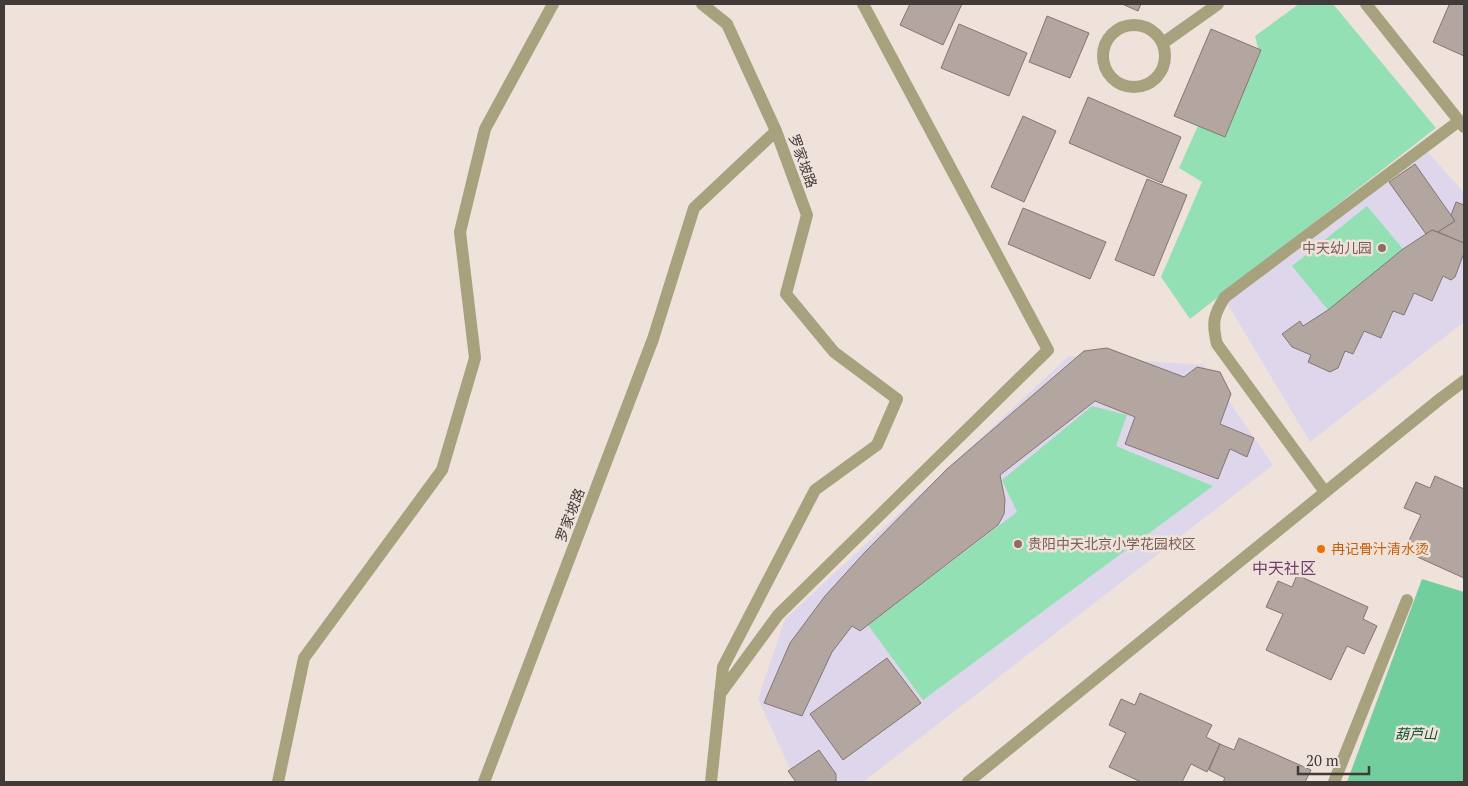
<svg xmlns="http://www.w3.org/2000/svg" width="1468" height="786" viewBox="0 0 1468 786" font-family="'PT Serif','Noto Sans SC',serif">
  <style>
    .education { fill: #ded7ec }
    .green { fill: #94e0b5 }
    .forest { fill: #73ce9d }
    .building { fill: #b3a5a0; stroke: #837672 }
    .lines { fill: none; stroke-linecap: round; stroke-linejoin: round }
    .minor { stroke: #a8a17d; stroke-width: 12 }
    .education-dot { fill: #8d6e63; stroke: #efe2db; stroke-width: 2 }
    .food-dot { fill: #e8710a; stroke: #efe2db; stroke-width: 2 }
    .labels { text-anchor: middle; stroke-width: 5; stroke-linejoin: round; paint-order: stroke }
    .street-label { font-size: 14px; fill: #403a38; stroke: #efe2db }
    .education-label { font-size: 14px; fill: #785e54; stroke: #efe2db; text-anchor: end }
    .food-label { font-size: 14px; fill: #c56008; stroke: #efe2db; text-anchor: start }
    .park-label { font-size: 14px; font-style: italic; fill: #0b5435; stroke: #efe2db }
    .quarter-label { font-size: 16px; fill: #723d6d; stroke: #efe2db }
  </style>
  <rect width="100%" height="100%" fill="#efe2db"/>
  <g class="education">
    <path d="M1428 152 1464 193V322L1310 442 1227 303Z"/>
    <path d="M1069 356 1204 365 1273 465 863 782H796L758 699 785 619Z"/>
  </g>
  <g class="green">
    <path d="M1299 4H1333L1436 128 1190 319 1161 277 1202 182 1179 168 1198 126 1225 137 1261 51 1258 48 1255 36Z"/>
    <path d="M1367 206 1403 249 1328 310 1292 266Z"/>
    <path d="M1092 406 1127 415 1116 446 1213 486 923 700 868 625 1017 512 1002 480Z"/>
  </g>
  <path class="forest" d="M1422 579 1464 592V782H1347Z"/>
  <g class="building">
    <path d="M910 4H962L943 45 900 25Z"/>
    <path d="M1122 4H1141L1138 11Z"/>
    <path d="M1447 4H1464V56L1433 42 1449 5Z"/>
    <path d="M1047 16 1089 33 1070 78 1029 62Z"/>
    <path d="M959 24 1027 53 1009 96 941 68Z"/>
    <path d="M1211 29 1261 50 1225 137 1174 116Z"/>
    <path d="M1088 97 1181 137 1162 183 1069 143Z"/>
    <path d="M1023 116 1056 131 1024 202 991 187Z"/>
    <path d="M1415 164 1455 221 1438 232 1432 230 1426 234 1389 182Z"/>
    <path d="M1147 179 1187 195 1154 276 1115 260Z"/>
    <path d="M1456 202 1464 205V243L1438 232 1455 221 1451 215Z"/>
    <path d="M1023 208 1106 242 1090 279 1008 244Z"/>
    <path d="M1432 230 1464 243V253L1455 277 1451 280 1443 276 1432 301 1414 293 1404 315 1393 311 1381 338 1364 331 1353 354 1345 351 1338 368 1330 372 1308 362 1311 355 1292 347 1282 334 1300 321 1303 326 1328 310 1403 249Z"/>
    <path d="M1107 348 1184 377 1197 367 1220 372 1231 394 1220 424 1254 438 1247 457 1230 449 1218 479 1125 444 1135 417 1095 401 1000 475 1005 500 1004 514 998 525 860 631 852 626 832 652 802 716 764 703 790 643 825 596 865 552 947 469 1084 351Z"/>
    <path d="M1435 476 1464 489V578L1404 551 1421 515 1404 508 1416 482 1430 488Z"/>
    <path d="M1297 575 1368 607 1363 619 1377 626 1364 654 1347 646 1331 680 1266 650 1283 614 1266 607 1278 581 1292 587Z"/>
    <path d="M887 658 921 703 843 760 810 714Z"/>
    <path d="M1140 693 1212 725 1206 737 1220 744 1207 772 1191 764 1182 782H1141L1109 767 1126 733 1109 725 1121 699 1135 705Z"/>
    <path d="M1239 738 1311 770 1305 782H1223L1225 778 1209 770 1220 744 1234 750Z"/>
    <path d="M819 750 836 774V782H796L788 771Z"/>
  </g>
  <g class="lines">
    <g class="minor">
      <path d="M702 4 727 24 776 131"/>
      <path d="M1366 4 1464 127"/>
      <circle cx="1134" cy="56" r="31"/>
      <path d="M1163 43 1218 4"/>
      <path d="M1325 492 1217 344C1212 324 1213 315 1225 297L1459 121"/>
      <path d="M720 694 778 615 1048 350 863 4"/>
      <path d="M278 782 304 658 442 470 475 358 460 232 485 129 553 4"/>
      <path d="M484 782 653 339 694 208 776 131 807 215 786 294 834 352 897 399 877 445 815 490 723 667 711 782"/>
      <path d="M968 782 1440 399 1464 381"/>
      <path d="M1334 782 1407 600"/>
    </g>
  </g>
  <g class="education-dot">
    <circle cx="1382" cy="248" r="5"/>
    <circle cx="1018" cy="544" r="5"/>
  </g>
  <circle class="food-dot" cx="1321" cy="549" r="5"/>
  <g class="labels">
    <g class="street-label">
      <text transform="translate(803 161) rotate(70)" y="5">罗家坡路</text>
      <text transform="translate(570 515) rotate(-69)" y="5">罗家坡路</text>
    </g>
    <g class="education-label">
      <text x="1372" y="253">中天幼儿园</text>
      <text x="1028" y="549" text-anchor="start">贵阳中天北京小学花园校区</text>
    </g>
    <g class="food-label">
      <text x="1331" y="554">冉记骨汁清水烫</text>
    </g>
    <g class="park-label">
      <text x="1416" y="739">葫芦山</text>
    </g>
    <g class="quarter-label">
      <text x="1284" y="574">中天社区</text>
    </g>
  </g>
  <rect width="1468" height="786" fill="none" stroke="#403a38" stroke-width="10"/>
  <path d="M1298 766v8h71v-8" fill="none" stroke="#403a38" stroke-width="2.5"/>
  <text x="1306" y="766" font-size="15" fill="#403a38" stroke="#efe2db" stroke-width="4" paint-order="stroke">20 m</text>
</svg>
